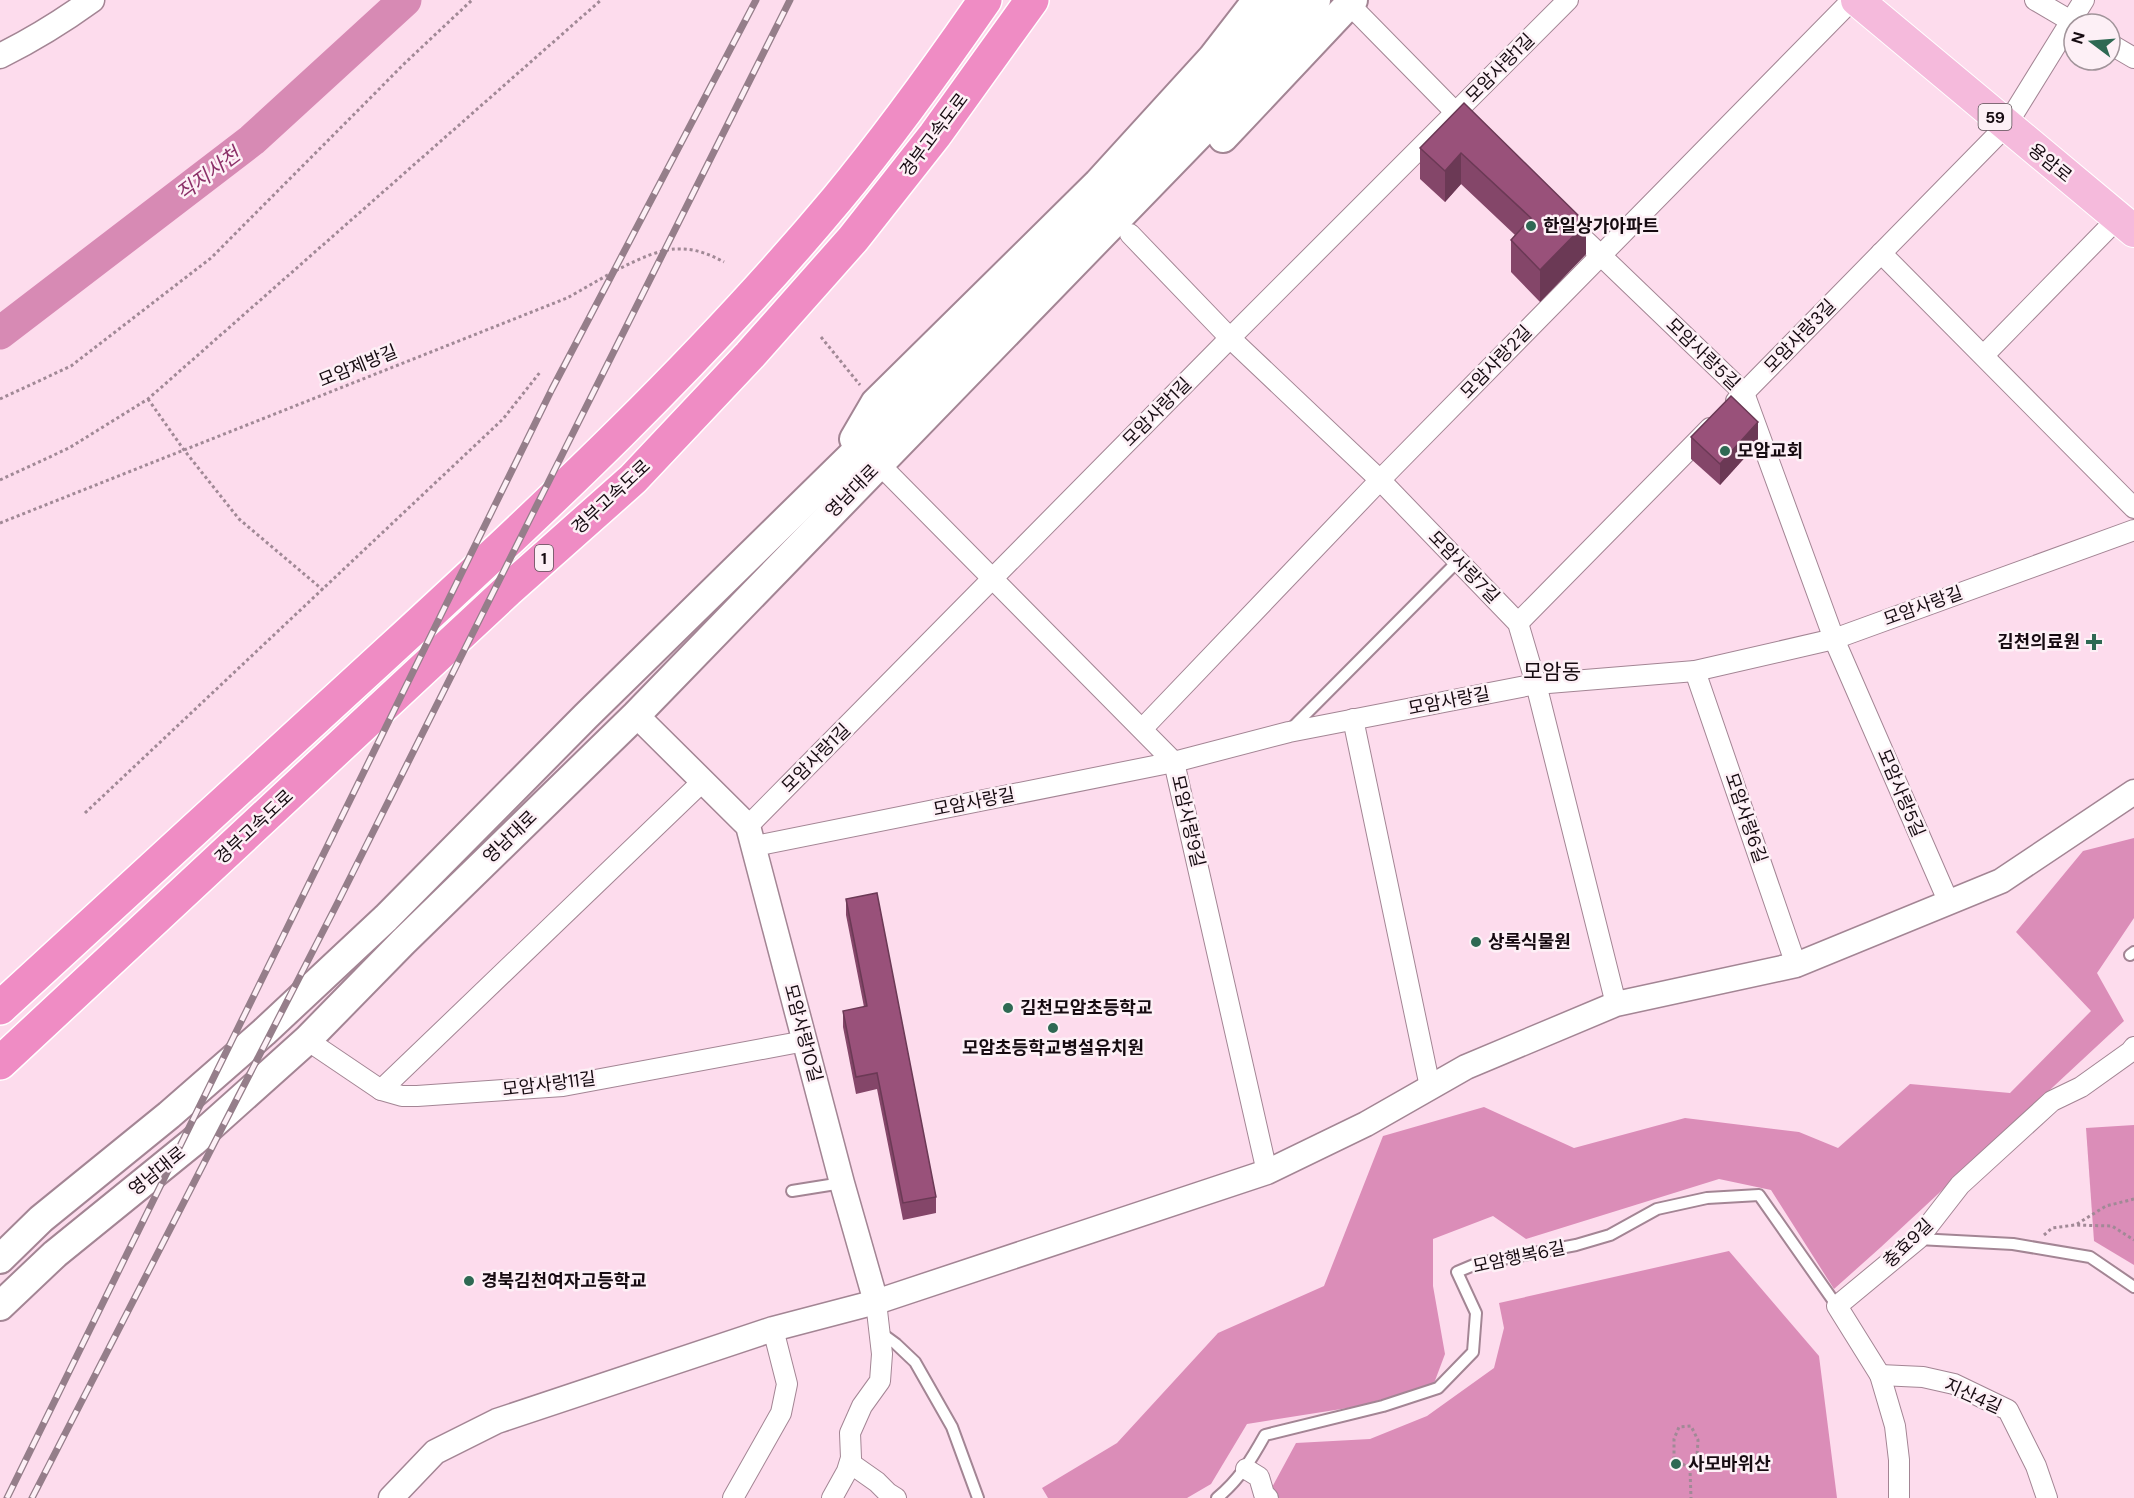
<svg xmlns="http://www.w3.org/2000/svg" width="2134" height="1498" viewBox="0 0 2134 1498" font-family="'DM Sans','Noto Sans KR',sans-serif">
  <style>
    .forest { fill: #db8db8 }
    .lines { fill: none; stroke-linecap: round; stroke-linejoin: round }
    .river { stroke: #d78ab4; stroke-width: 33 }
    .service-casing { stroke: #a38594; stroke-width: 14 }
    .minor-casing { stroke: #a38594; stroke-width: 22 }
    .tertiary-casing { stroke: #a38594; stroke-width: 27 }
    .secondary-casing { stroke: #a38594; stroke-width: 32 }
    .primary-casing { stroke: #fff; stroke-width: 34 }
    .motorway-casing { stroke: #fff; stroke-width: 36 }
    .path { stroke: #a18996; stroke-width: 3; stroke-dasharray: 3 3; stroke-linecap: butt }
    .service { stroke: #fff; stroke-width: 10 }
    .minor { stroke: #fff; stroke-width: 20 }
    .tertiary { stroke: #fff; stroke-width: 24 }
    .secondary { stroke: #fff; stroke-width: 28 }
    .primary { stroke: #f5badc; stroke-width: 32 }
    .motorway { stroke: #ef8cc4; stroke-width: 33 }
    .rail-casing { stroke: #957e8a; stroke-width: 7 }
    .rail { stroke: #fdf0f6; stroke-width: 4.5; stroke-dasharray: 14; stroke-linecap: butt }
    .wall { fill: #844669 }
    .shaded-wall { fill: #6b3955 }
    .building { fill: #99517a; stroke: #6b3955; stroke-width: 1.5 }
    .poi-dot { fill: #2e6953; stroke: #fdf0f6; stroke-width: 2 }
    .labels { text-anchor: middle; stroke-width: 5; stroke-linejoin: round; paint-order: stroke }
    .shield { fill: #fdf0f6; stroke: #5b5056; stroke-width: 1.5 }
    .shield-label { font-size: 16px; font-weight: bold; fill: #160b11 }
    .street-label { font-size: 18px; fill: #160b11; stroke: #fdf0f6 }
    .poi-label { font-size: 18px; font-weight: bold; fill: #160b11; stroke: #fdf0f6; text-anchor: start }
    .water-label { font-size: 20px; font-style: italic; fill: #8b3068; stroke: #fdf0f6 }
    .quarter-label { font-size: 21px; fill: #160b11; stroke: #fdf0f6 }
  </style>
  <rect width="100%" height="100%" fill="#fddced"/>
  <g class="forest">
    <path d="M2134 838V918L2097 973 2124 1021 1881 1247 1834 1289 1771 1190 1719 1179 1526 1239 1493 1216 1433 1239V1286L1445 1354 1433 1386 1354 1407 1247 1424 1211 1484 1187 1498H1048L1042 1488 1117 1443 1218 1333 1324 1286 1383 1136 1484 1107 1574 1148 1685 1118 1799 1132 1838 1148 1910 1084 2010 1093 2091 1011 2016 932 2083 851Z"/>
    <path d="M2134 1125V1265L2094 1241 2086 1128Z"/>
    <path d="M1729 1251 1819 1356 1837 1498H1276L1270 1491 1296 1443 1370 1439 1427 1416 1494 1368 1504 1328 1499 1303Z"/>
  </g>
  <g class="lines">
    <path class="river" d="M0 333 252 140 405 0"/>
    <defs>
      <g id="service">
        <path d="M1291 729 1459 560"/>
        <path d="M2130 955 2134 952"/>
        <path d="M792 1191 842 1183"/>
        <path d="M1918 1239 2013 1244 2090 1257 2134 1287"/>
        <path d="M881 1333 896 1344 915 1362 952 1427 978 1498"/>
        <path d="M1217 1498C1239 1480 1251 1460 1265 1435L1383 1406 1438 1388 1473 1352 1476 1313 1457 1272 1476 1264 1576 1245 1610 1235 1657 1209 1707 1198 1759 1195 1837 1306"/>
      </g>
      <g id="minor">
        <path d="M2035 0 2076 24"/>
        <path d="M1349 4 1465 122"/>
        <path d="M2110 44 2134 58"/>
        <path d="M1567 223 1744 393 1834 639 1949 903"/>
        <path d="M1130 234 1230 338 1380 480 1518 623 1536 684 1616 1004"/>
        <path d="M1881 253 2134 508"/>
        <path d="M1984 355 2118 218"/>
        <path d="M1736 401 2006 126 2084 0"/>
        <path d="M888 473 1174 762 1267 1172"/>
        <path d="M1518 623 1710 428"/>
        <path d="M1695 671 1796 965"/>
        <path d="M1353 719 1430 1087"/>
        <path d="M1143 728 1380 480 1852 0"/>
        <path d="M748 826 1230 338 1568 0"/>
        <path d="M755 846 1174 762 1289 732 1536 684 1695 671 1834 639 2134 530"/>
        <path d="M307 1040 381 1090 402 1096H417L563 1086 805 1041"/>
        <path d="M381 1090 702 782"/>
        <path d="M1880 1375 1923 1377 1954 1384 2008 1410 2036 1466 2047 1498"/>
        <path d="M850 1463 877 1482 888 1493 896 1498"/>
        <path d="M1246 1469 1259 1477 1264 1494 1268 1498"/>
        <path d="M733 1498 781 1413 787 1384 773 1329"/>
        <path d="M832 1498 847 1471 851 1458 850 1433 862 1406 880 1381 882 1354 876 1302"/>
        <path d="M1899 1498V1460L1895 1426 1880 1375 1837 1306 1918 1239 1960 1185 2052 1101 2081 1087 2130 1052 2134 1047"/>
      </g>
      <g id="tertiary">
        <path d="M0 56C32 40 63 21 92 0"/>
        <path d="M636 715 748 826 842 1183 876 1302"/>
        <path d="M391 1498 435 1452 497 1421 773 1329 876 1302 1267 1172 1366 1124 1466 1067 1616 1004 1796 965 2001 881 2134 792"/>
      </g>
      <g id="secondary">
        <path d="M1223 138 1353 0"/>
        <path d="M854 439 875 403 1098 183 1212 58 1257 0"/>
        <path d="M0 1259 41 1219 169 1115 264 1032 386 918 586 716 982 328 1132 175 1209 94 1286 0"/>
        <path d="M0 1306 55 1254 193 1142 307 1040 403 942 636 715 1227 106 1316 0"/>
      </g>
      <path id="primary" d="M1857 0 2134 231"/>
      <g id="motorway">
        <path d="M0 1008C129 890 258 771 387 653 544 509 700 363 837 199 890 135 938 68 985 0"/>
        <path d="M0 1063 508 590 633 479 750 355 853 239 935 135 1032 0"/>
      </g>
    </defs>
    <use href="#service" class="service-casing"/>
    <use href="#minor" class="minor-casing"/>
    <use href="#tertiary" class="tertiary-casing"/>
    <use href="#secondary" class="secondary-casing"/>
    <use href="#primary" class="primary-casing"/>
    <use href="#motorway" class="motorway-casing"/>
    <g class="path">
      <path d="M821 337 860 385"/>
      <path d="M0 399 71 366 211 258 406 62 472 0"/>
      <path d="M148 399 184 450 239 519 323 590"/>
      <path d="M0 480 69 448 148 399 601 0"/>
      <path d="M0 523 567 298C595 283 645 250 676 249 694 248 709 254 724 262"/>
      <path d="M85 813 503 419 541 371"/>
      <path d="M2077 1224 2106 1206 2134 1199"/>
      <path d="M2044 1235 2052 1228 2075 1225 2112 1226 2134 1240"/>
      <path d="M1690 1469 1674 1458V1439L1679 1427 1691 1426 1698 1440 1697 1457 1690 1469 1691 1498"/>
    </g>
    <use href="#service" class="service"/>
    <use href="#minor" class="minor"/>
    <use href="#tertiary" class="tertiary"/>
    <use href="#secondary" class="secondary"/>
    <use href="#primary" class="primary"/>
    <use href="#motorway" class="motorway"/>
    <defs>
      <g id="rail">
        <path d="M7 1498 552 389 756 0"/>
        <path d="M32 1498 337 904 790 0"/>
      </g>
    </defs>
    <use href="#rail" class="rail-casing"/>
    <use href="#rail" class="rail"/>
  </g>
  <g class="wall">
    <path d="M1464 103 1586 254 1540 302 1511 272V240L1515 235 1461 184 1445 202 1420 179V148Z"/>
    <path d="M1691 437 1758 443 1720 485 1691 459Z"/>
    <path d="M846 899 936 1197V1213L903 1220 877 1089 856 1094 843 1027V1011L864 1007 846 915Z"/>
  </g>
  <g class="shaded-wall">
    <path d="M1461 153V184L1445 202V171Z"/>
    <path d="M1586 223V254L1540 302V270Z"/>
    <path d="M1758 422V443L1720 485V464Z"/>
  </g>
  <g class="building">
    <path d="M1464 103 1586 223 1540 270 1511 240 1531 218 1461 153 1445 171 1420 148Z"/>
    <path d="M1731 396 1758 422 1720 464 1691 437Z"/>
    <path d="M877 893 936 1197 903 1203 877 1073 856 1077 843 1011 867 1006 846 899Z"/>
  </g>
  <g class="poi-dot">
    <circle cx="1531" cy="226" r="6"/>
    <circle cx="1725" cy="451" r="6"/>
    <path d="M2091 633h6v6h6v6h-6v6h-6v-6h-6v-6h6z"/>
    <circle cx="1476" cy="942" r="6"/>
    <circle cx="1008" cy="1008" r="6"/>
    <circle cx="1053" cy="1028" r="6"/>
    <circle cx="469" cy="1281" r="6"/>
    <circle cx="1676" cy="1464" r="6"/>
  </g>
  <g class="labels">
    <g class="shield">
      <rect x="1978.5" y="104" width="33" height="26" rx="4.5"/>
      <rect x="535" y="545" width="18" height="26" rx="4.5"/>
    </g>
    <g class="shield-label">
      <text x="1995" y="123">59</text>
      <text x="544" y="564">1</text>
    </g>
    <g class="street-label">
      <text transform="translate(1500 68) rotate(-45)" y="6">모암사랑1길</text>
      <text transform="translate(934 135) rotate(-53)" y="6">경부고속도로</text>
      <text transform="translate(2050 163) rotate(39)" y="6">용암로</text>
      <text transform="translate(1800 336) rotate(-46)" y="6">모암사랑3길</text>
      <text transform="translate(1703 354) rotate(44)" y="6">모암사랑5길</text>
      <text transform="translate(1496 362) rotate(-46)" y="6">모암사랑2길</text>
      <text transform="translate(358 366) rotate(-22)" y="6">모암제방길</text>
      <text transform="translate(1157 412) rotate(-45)" y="6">모암사랑1길</text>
      <text transform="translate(852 491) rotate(-45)" y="6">영남대로</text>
      <text transform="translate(611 497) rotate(-43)" y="6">경부고속도로</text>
      <text transform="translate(1464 567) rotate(46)" y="6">모암사랑7길</text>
      <text transform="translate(1923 606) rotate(-20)" y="6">모암사랑길</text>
      <text transform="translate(1449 701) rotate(-11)" y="6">모암사랑길</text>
      <text transform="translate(816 758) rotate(-45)" y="6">모암사랑1길</text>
      <text transform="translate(1901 793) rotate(67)" y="6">모암사랑5길</text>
      <text transform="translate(974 802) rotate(-11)" y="6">모암사랑길</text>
      <text transform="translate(1746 818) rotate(71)" y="6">모암사랑6길</text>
      <text transform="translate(1188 821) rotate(77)" y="6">모암사랑9길</text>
      <text transform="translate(254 827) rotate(-43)" y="6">경부고속도로</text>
      <text transform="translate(510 837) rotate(-44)" y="6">영남대로</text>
      <text transform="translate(803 1033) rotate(75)" y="6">모암사랑10길</text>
      <text transform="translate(549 1084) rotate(-7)" y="6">모암사랑11길</text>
      <text transform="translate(157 1171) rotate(-39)" y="6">영남대로</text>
      <text transform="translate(1908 1243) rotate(-44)" y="6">충효9길</text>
      <text transform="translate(1519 1257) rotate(-12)" y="6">모암행복6길</text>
      <text transform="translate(1973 1396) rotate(24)" y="6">지산4길</text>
    </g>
    <g class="poi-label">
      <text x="1543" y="232">한일상가아파트</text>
      <text x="1737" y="457">모암교회</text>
      <text x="2080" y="648" text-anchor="end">김천의료원</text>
      <text x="1488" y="948">상록식물원</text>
      <text x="1020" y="1014">김천모암초등학교</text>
      <text x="1053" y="1054" text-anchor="middle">모암초등학교병설유치원</text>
      <text x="481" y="1287">경북김천여자고등학교</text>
      <text x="1688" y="1470">사모바위산</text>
    </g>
    <g class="water-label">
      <text transform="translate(208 174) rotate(-37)" y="7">직지사천</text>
    </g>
    <g class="quarter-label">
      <text x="1552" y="679">모암동</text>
    </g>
  </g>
  <g transform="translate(2092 42) rotate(286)"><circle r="28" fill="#fdf0f6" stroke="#a1949a" stroke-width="1.5"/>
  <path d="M0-4.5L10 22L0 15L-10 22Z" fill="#2e6953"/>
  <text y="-9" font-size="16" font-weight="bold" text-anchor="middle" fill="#160b11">N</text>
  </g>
</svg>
